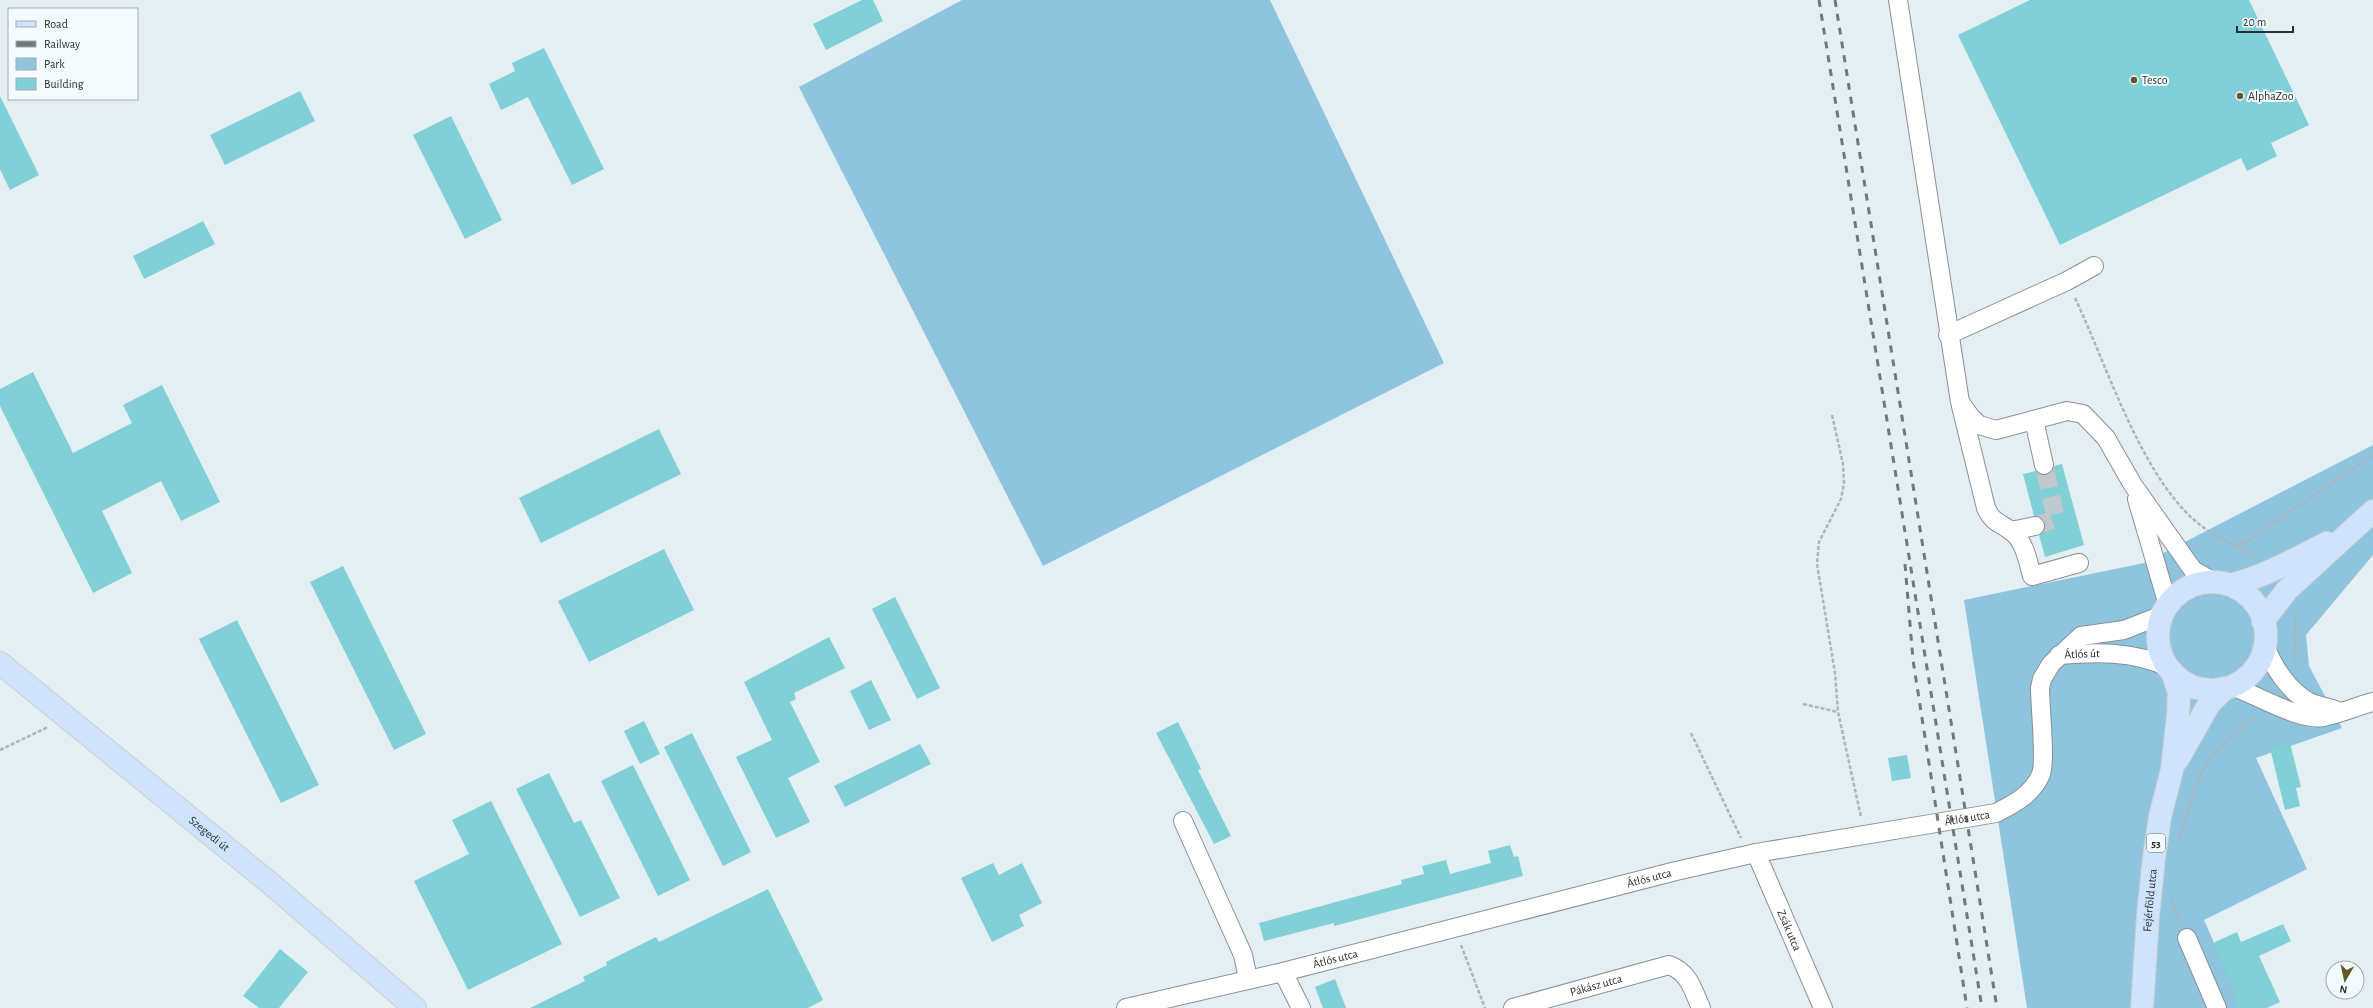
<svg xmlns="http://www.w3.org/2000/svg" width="2373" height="1008" viewBox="0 0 2373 1008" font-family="'Alegreya Sans',sans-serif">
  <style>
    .green { fill: #8fc4de }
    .building { fill: #81cfd7 }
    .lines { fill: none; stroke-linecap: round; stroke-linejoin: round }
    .minor-tunnel { stroke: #bfc9cd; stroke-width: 18; stroke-dasharray: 18 9; stroke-linecap: butt }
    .minor-casing { stroke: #879196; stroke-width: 20 }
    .major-casing { stroke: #cccdce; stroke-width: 24 }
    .path { stroke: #acb5b9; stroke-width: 2.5; stroke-dasharray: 4 2; stroke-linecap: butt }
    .minor { stroke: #fff; stroke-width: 18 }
    .major { stroke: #cfe3fc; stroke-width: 22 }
    .rail { stroke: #72787b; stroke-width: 3; stroke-dasharray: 7 7; stroke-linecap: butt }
    .poi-dot { fill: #5f5926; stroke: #f4fbfe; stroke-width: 1.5 }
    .labels { text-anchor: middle; stroke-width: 4; stroke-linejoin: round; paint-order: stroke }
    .shield { fill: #f4fbfe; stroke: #676c6e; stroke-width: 1 }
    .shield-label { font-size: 11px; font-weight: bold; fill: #2b2f31 }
    .poi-label { font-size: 12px; fill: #2b2f31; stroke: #f4fbfe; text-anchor: start }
    .street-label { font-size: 12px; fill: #2b2f31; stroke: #f4fbfe }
  </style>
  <rect width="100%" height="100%" fill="#e4eff4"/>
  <g class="green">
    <path d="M962 0H1270L1444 363 1043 566 799 87Z"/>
    <path d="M2373 445V555L2306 635 2309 666 2342 728 2256 758 2307 869 2204 920 2243 1008H2027L1964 600 2144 563Z"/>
  </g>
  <g class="building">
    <path d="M862 0H873L883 21 826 50 813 24Z"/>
    <path d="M2030 0H2249L2309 125 2271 143 2277 156 2247 171 2241 158 2060 245 1958 35Z"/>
    <path d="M544 48 604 169 572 185 528 97 501 110 489 84 515 71 512 63Z"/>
    <path d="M300 91 315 121 225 165 210 135Z"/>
    <path d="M0 96 39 175 10 190 0 169Z"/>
    <path d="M451 116 502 220 465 239 413 135Z"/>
    <path d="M203 221 215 244 144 279 133 256Z"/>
    <path d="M33 372 73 453 132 423 123 405 162 385 220 502 181 521 161 481 102 511 132 573 93 593 0 406V389Z"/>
    <path d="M659 429 681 474 541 543 519 498Z"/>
    <path d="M2062 464 2084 545 2045 557 2039 535 2045 530V523L2043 519 2034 516 2023 474 2036 471 2040 475H2047L2051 472 2054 466Z"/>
    <path d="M664 549 694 610 589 662 558 601Z"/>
    <path d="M343 566 426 734 394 750 310 582Z"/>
    <path d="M895 597 940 688 917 699 872 609Z"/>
    <path d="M237 620 319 785 281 803 199 639Z"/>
    <path d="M829 637 845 668 794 693 796 699 790 702 820 762 788 778 810 822 776 838 736 757 772 740 744 682Z"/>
    <path d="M871 680 891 720 869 730 850 691Z"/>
    <path d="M644 721 660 754 640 764 624 731Z"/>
    <path d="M1178 722 1201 769 1198 770 1231 836 1214 844 1156 733Z"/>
    <path d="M692 733 751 852 723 866 664 747Z"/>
    <path d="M2290 743 2301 787 2296 788 2300 806 2285 810 2270 748Z"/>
    <path d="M920 744 931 764 845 807 834 786Z"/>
    <path d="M1907 755 1911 778 1892 781 1888 758Z"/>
    <path d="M633 765 690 880 658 896 601 781Z"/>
    <path d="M549 773 574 823 581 820 620 898 580 917 516 789Z"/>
    <path d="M491 801 562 944 468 990 414 881 469 854 452 820Z"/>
    <path d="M1510 845 1514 857 1518 856 1523 876 1334 926V923L1264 941 1259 923 1402 884 1401 880 1424 874 1422 866 1446 860 1450 874 1491 863 1488 851Z"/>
    <path d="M993 863 999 875 1022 863 1042 903 1019 915 1024 926 992 942 961 878Z"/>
    <path d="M768 889 823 1000 808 1008H530L585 981 583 977 607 965 606 962 656 937 659 942Z"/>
    <path d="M2283 924 2291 941 2259 956 2280 1002 2267 1008H2238L2233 995 2236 994 2213 943 2237 932 2241 942Z"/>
    <path d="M280 949 308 972 279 1008H259L243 996Z"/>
    <path d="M1335 979 1346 1008H1323L1315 987Z"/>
  </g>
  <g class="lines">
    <path class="minor-tunnel" d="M2035 526 2056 519 2044 465"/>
    <defs>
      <g id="minor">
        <path d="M1898 0 1960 402 1970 416 1979 425 1996 430 2067 411 2083 414 2106 438 2133 485 2193 570 2214 582"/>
        <path d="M1948 335 2067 281 2094 266"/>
        <path d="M1961 406 1986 508C1993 523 1999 522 2011 531 2025 541 2028 562 2032 576L2079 563"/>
        <path d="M2034 420 2044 465"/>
        <path d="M2137 499 2168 605"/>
        <path d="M2011 531 2035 526"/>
        <path d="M2265 645C2273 667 2289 692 2311 703 2320 706 2330 708 2338 711"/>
        <path id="s1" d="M2059 655C2097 652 2132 651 2168 667"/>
        <path d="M2231 686C2255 694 2299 721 2323 717 2340 714 2357 706 2373 702"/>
        <path d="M1183 821 1243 955 1248 979"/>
        <path id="s2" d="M1756 853 1823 1008"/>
        <path d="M2187 938 2217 1008"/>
        <path d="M1283 972 1301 1008"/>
        <path id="s3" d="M1126 1008 1283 972 1676 871 1756 853 1996 813C2014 804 2033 794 2041 774 2046 761 2040 706 2040 688L2042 679 2051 664 2081 636 2124 630 2162 615"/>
        <path id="s4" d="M1513 1008 1669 965C1689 972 1693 990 1701 1008"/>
      </g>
      <g id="major">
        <circle cx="2212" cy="636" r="54"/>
        <path d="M2230 585C2264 577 2295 559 2327 543"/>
        <path d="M2263 621 2287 590 2373 511"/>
        <path id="s5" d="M0 663 271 884 415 1008"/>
        <path d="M2178 759 2209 704 2225 688"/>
        <path id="s6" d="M2142 1008 2148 916 2154 858 2160 817 2172 770 2178 716 2179 693 2173 673"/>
      </g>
    </defs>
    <use href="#minor" class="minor-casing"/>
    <use href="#major" class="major-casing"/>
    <g class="path">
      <path d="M2075 298C2106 363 2139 470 2193 519 2211 535 2233 545 2255 556"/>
      <path d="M1832 415 1843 464 1844 483 1841 499 1819 542 1817 564 1835 673 1838 712 1861 817"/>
      <path d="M2238 547 2373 455"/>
      <path d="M2294 662 2296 613"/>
      <path d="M1803 704 1838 712"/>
      <path d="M1691 733 1741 838"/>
      <path d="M0 750 48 727"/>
      <path d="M2179 838C2187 815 2192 788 2205 767 2217 748 2238 731 2255 716"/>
      <path d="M2171 900 2180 923"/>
      <path d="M1461 945 1485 1008"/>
    </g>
    <use href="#minor" class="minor"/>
    <use href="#major" class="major"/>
    <g class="rail">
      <path d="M1819 0 1982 1008"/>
      <path d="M1835 0 1997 1008"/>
      <path d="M1905 564 1913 660 1967 1008"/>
    </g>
  </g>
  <g class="poi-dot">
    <circle cx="2134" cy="80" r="4"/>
    <circle cx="2240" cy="96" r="4"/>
  </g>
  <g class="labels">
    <rect class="shield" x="2147" y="834" width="18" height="18" rx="3"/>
    <g class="shield-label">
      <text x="2156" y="847">53</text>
    </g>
    <g class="poi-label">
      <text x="2142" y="84">Tesco</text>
      <text x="2248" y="100">AlphaZoo</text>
    </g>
    <g class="street-label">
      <text dy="4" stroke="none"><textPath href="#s1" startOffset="23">Átlós út</textPath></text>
      <text dy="4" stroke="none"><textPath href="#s3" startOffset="863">Átlós utca</textPath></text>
      <text dy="4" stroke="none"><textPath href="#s5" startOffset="270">Szegedi út</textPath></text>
      <text dy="4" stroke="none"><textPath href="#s3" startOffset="539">Átlós utca</textPath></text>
      <text dy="4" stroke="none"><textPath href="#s6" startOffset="108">Fejérföld utca</textPath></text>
      <text dy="4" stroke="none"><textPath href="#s2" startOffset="84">Zsák utca</textPath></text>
      <text dy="4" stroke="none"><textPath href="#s3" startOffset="215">Átlós utca</textPath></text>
      <text dy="4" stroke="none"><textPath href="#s4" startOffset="86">Pákász utca</textPath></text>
    </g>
  </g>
  <rect x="8" y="8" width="130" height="92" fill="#f4fbfe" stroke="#a4a9ac"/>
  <rect x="16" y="21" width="20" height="6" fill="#cfe3fc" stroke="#a4a9ac"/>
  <text x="44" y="28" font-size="12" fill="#2b2f31">Road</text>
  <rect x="16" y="41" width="20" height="6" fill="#72787b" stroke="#a4a9ac"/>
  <text x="44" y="48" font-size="12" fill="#2b2f31">Railway</text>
  <rect x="16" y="58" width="20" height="12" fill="#8fc4de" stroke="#a4a9ac"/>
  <text x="44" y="68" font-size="12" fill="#2b2f31">Park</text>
  <rect x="16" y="78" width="20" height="12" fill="#81cfd7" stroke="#a4a9ac"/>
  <text x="44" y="88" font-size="12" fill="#2b2f31">Building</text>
  <g transform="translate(2345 980) rotate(189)"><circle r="19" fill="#f4fbfe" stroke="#a4a9ac"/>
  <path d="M0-3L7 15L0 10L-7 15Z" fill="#5f5926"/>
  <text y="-6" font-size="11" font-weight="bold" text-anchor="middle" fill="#2b2f31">N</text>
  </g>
  <path d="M2237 26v6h56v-6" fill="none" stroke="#2b2f31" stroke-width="2"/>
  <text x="2243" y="26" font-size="12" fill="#2b2f31" stroke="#f4fbfe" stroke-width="3" paint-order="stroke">20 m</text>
</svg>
